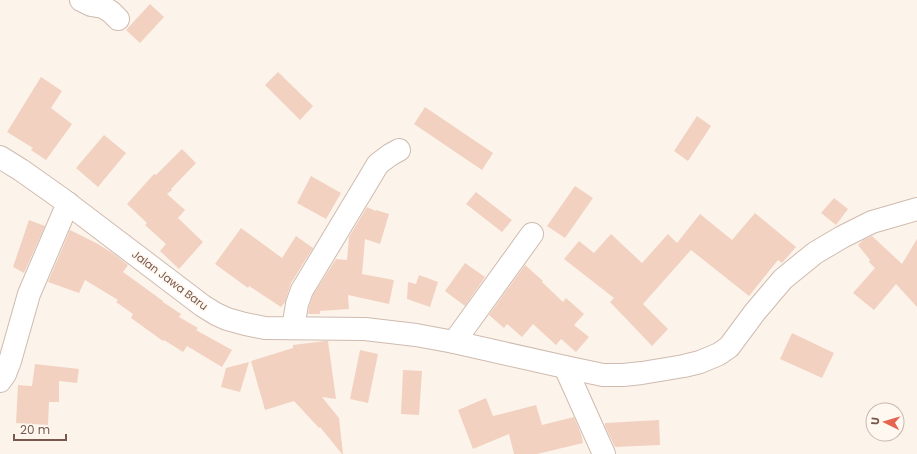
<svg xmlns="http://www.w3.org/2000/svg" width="917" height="454" viewBox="0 0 917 454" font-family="Poppins,sans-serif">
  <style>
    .building { fill: #f2d1c1 }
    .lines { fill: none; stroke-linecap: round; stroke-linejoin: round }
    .minor-casing { stroke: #cfbaaf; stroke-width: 24 }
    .minor { stroke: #fff; stroke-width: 22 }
    .labels { text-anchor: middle; stroke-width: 3.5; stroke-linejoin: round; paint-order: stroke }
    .street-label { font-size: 11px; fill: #78584d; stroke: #fff8f0 }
  </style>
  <rect width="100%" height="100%" fill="#fcf4ea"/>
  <g class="building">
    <path d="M150 4 164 17 140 43 126 30Z"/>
    <path d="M278 72 313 106 300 120 265 85Z"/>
    <path d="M41 77 62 91 51 108 72 124 46 160 31 150 33 148 7 132Z"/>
    <path d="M425 107 493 153 482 170 414 124Z"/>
    <path d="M697 116 711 126 688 161 674 151Z"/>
    <path d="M104 135 126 153 98 187 76 168Z"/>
    <path d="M182 149 196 163 171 189 172 190 167 194 185 210 178 218 203 242 179 269 160 251 166 244 145 225 147 223 127 204 154 174 156 175Z"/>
    <path d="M311 176 341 193 326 219 297 203Z"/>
    <path d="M575 186 593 198 565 238 547 226Z"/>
    <path d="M476 192 512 220 502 232 466 204Z"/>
    <path d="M834 198 848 209 836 225 821 213Z"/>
    <path d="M367 207 376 211V210L389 214 380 244 365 239 362 274 394 280 389 304 348 295 349 309 320 311V314H308L309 307 313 295 336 259 347 260 349 237Z"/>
    <path d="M755 213 796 247 782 263 778 260 749 296 691 250 643 304 668 329 652 346 610 302 614 298 564 259 579 241 594 253 611 234 642 263 668 234 677 243 700 214 732 240Z"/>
    <path d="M29 220 45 226 24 273 13 267Z"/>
    <path d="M241 228 282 258 296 236 313 248 291 283 285 302 281 307 249 286 248 288 215 264Z"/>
    <path d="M70 230 98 244 114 254 128 265 123 272 163 301V302L181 314 179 317 198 328 196 330 232 350 222 367 187 346 183 352 164 340 163 341 131 318 133 314 116 302 118 300 85 280 79 293 48 282Z"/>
    <path d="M872 236 902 264 917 239V307L896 284 874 310 853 293 875 268 869 262 870 260 858 245 863 240Z"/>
    <path d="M465 263 485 277 465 306 445 291Z"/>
    <path d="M525 265 543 281 542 282 563 302 566 298 584 314 574 325 589 337 576 352 561 339 556 345 533 324 522 337 507 324 504 328 489 315Z"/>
    <path d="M419 275 438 282 430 307 407 299 408 282 416 284Z"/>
    <path d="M792 333 834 353 822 378 780 359Z"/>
    <path d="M325 341H328L336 399 322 397 339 418 343 454H342L320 427 319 428 294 401 265 410 251 361 293 348V345Z"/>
    <path d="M360 350 378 354 368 403 350 399Z"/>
    <path d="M249 362 240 392 221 387 226 368Z"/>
    <path d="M35 364 79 369 77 383 59 381V402H49L48 425 16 423 18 385 32 386Z"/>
    <path d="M403 370 422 371 419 415 401 414Z"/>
    <path d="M486 398 493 416 536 405 542 425 574 417 581 434 583 443 537 454H514L509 434 473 449 458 410Z"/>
    <path d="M659 420 660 445 615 447 605 426V423Z"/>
  </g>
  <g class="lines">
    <defs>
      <g id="minor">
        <path d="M81 0 91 5 103 7 111 12 118 19"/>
        <path d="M0 157 21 170 62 199 203 306 216 314 227 319 245 324 265 328 365 329 416 335 454 342 565 367 603 375H623L642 373 684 366 700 362 719 354 729 347 755 312 783 279 815 253 842 237 872 222 917 209"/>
        <path d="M293 328 297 304 302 290 310 277 378 164 390 155 399 150"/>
        <path d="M454 342 532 234"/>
        <path d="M565 367 604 454"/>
        <path d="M0 381 5 374 10 361 29 294 68 203"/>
      </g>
    </defs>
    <use href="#minor" class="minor-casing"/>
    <use href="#minor" class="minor"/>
  </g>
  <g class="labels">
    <g class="street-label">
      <text transform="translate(170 280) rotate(37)" y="4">Jalan Jawa Baru</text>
    </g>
  </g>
  <g transform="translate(885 422) rotate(275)"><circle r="19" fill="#fff8f0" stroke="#c9b8af"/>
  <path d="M0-3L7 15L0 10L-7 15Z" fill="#e56551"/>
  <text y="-6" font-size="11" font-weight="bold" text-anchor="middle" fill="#78584d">U</text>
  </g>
  <path d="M14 434v6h52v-6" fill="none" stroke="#78584d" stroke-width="2"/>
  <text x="20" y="434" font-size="12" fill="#78584d" stroke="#fff8f0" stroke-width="3" paint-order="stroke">20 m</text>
</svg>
